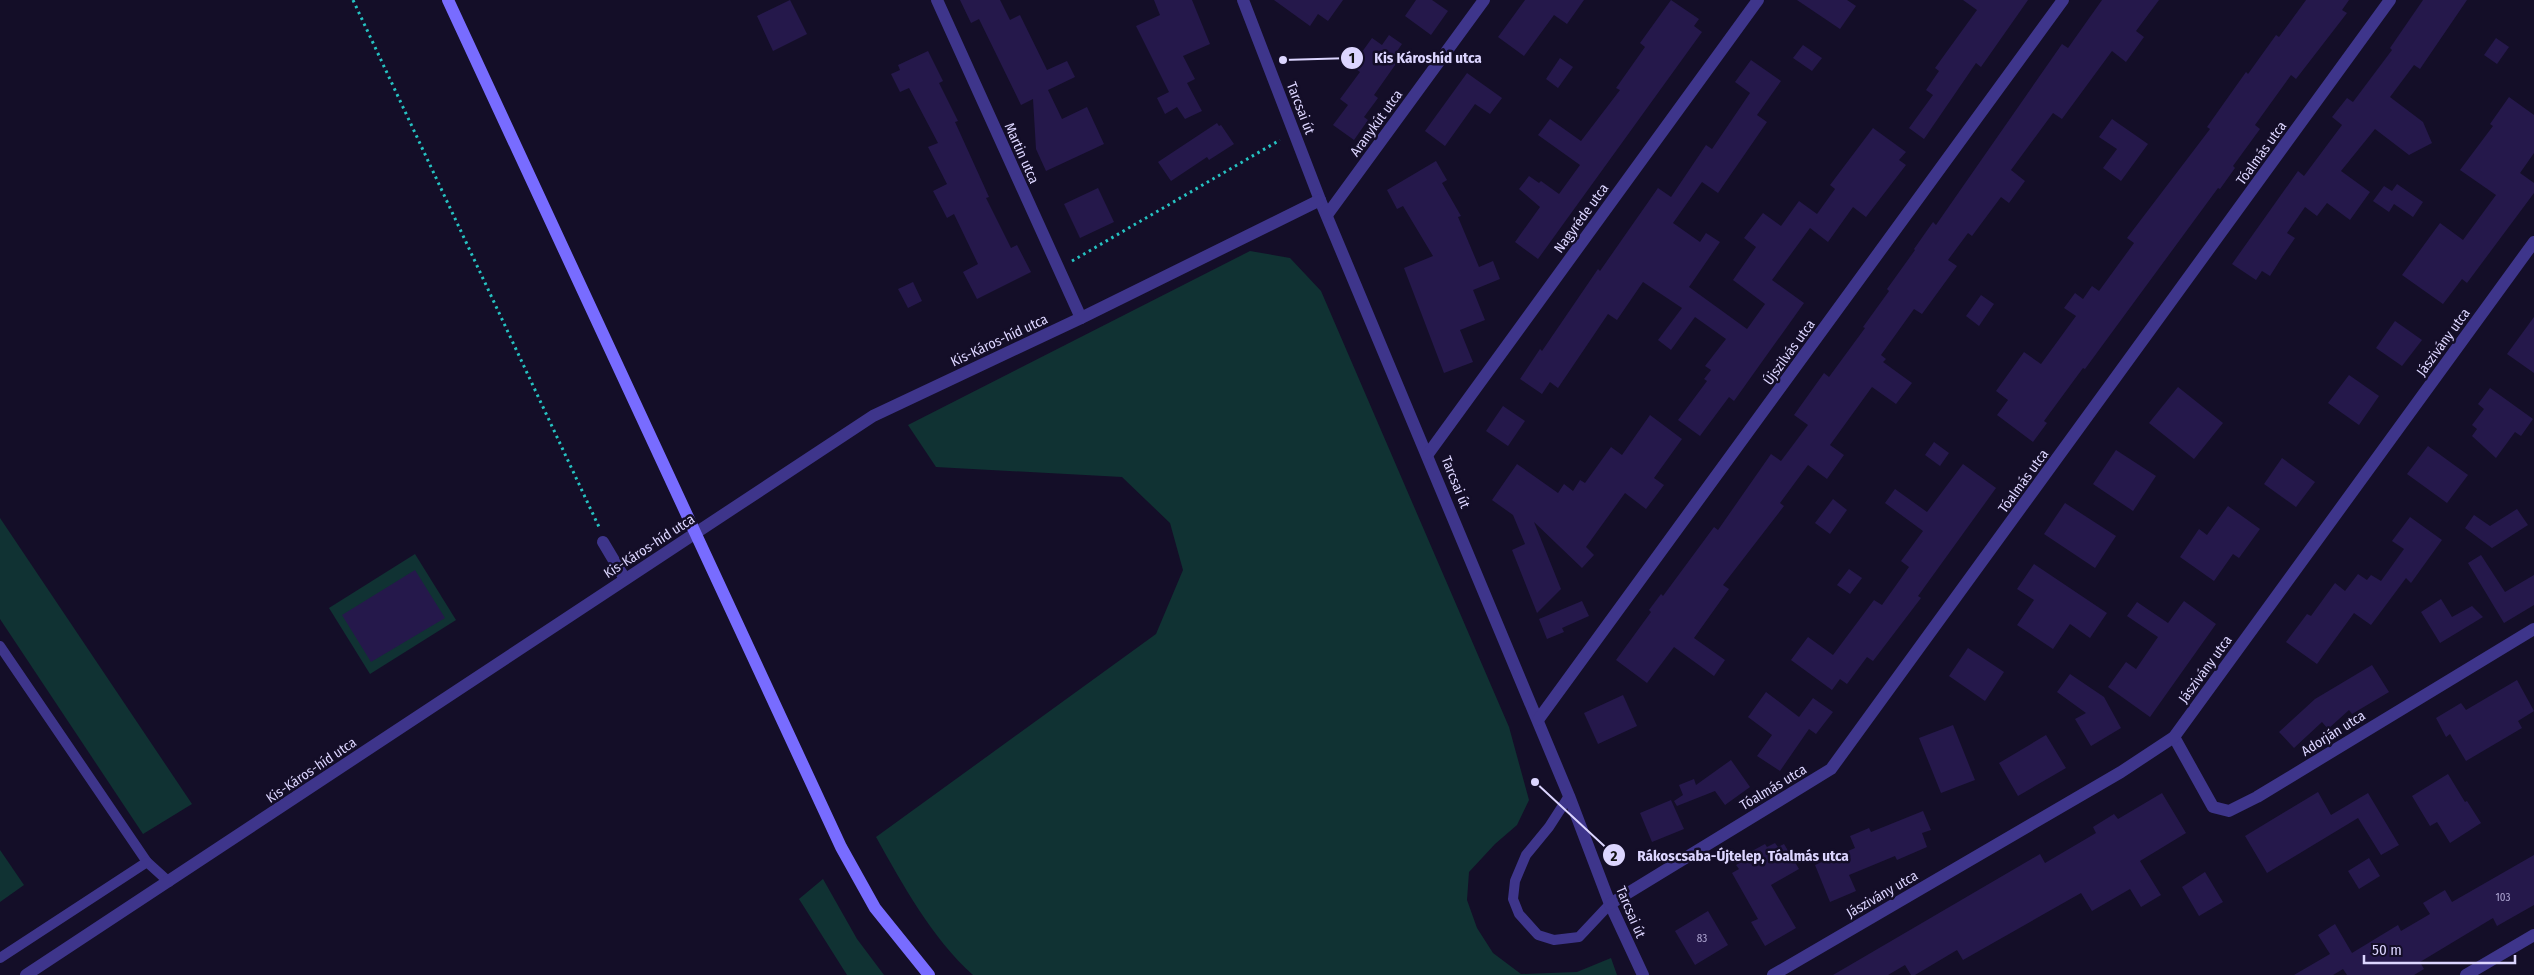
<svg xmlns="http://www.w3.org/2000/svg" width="2534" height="975" viewBox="0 0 2534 975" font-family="'Fira Sans Condensed',sans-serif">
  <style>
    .green { fill: #103233 }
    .building { fill: #25184b }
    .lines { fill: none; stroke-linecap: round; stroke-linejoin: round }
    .path { stroke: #26c2c2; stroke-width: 3; stroke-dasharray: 2.5 4; stroke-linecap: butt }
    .lane { stroke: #3e358b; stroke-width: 10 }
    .street { stroke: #3e358b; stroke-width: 12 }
    .secondary { stroke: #786cff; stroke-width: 12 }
    .labels { text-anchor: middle; stroke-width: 5; stroke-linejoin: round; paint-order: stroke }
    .number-label { font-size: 11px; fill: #aea6d2 }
    .street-label { font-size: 14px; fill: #dcd5ff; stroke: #140e28 }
    .leader { fill: none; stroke: #dcd5ff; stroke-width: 2 }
    .callout-dot { fill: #dcd5ff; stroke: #140e28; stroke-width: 2 }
    .mark-label { font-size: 15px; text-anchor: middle; font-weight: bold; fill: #111 }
    .callout-label { font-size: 15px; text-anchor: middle; font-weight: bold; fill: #dcd5ff; stroke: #140e28; stroke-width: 5; stroke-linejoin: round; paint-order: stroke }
  </style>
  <rect width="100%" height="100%" fill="#140e28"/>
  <g class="green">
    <path d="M1250 251 1290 258 1321 291 1509 727 1529 800 1517 825 1495 844 1469 872 1467 900 1477 928 1493 953 1521 974 1577 972 1611 958 1617 975H973C931 937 903 885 876 837L1156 634 1183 570 1170 523 1122 477 936 467 908 425Z"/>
    <path d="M0 518 192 804 143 834 0 619Z"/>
    <path d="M415 554 456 620 370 674 329 608Z"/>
    <path d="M0 850 24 885 0 902Z"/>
    <path d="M823 879 857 939 884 975H847L799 899Z"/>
  </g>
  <g class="building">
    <path d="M790 0 807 34 773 51 757 16Z"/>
    <path d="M960 0H1000L1010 20 1020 15 1047 70 1067 61 1075 77 1048 90 1062 119 1087 107 1104 144 1046 171 1036 149 1033 99 1021 105 979 19 971 23Z"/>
    <path d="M1154 0H1192L1210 44 1183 56 1195 79 1187 83 1202 111 1185 119 1177 107 1165 114 1157 98 1169 92 1136 26 1160 15Z"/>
    <path d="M1274 0H1343L1328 21 1318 14 1310 26Z"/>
    <path d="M1416 0H1432L1448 11 1431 35 1405 16Z"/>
    <path d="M1525 0H1584L1567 24 1554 15 1524 56 1498 37Z"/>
    <path d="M1671 0 1699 19 1694 26 1702 32 1538 259 1515 242 1540 207 1519 189 1529 176 1539 183 1541 181 1559 194 1580 165 1538 135 1550 119 1581 141 1620 90 1616 88 1645 47 1640 43Z"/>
    <path d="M1797 0H1847L1856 6 1840 29Z"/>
    <path d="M1963 0H2028L1981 67 1976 63 1924 139 1909 128 1933 95 1926 90 1939 71 1935 68 1977 10Z"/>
    <path d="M2102 0H2159L2136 31 2144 37 2126 62 2112 51 2062 119 2053 113 2011 170 2025 181 2009 203 2001 197 1972 236 1968 233 1948 260 1957 266 1922 314 1914 309 1881 355 1886 359 1883 362 1912 383 1896 404 1872 387 1830 445 1844 455 1827 479 1808 465 1780 503 1784 506 1723 585 1729 589 1694 638 1725 660 1714 676 1674 647 1647 683 1616 660 1651 612 1649 610 1661 594 1663 596 1714 527 1718 530 1771 454 1781 461 1808 425 1794 415 1824 373 1829 377 1865 328 1863 327 1889 291 1887 289 1915 250 1914 249 1933 222 1936 225 2062 44 2068 48Z"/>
    <path d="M2306 0H2349L2342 10 2347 13 2296 79 2291 75 2255 125 2260 129 2233 166 2235 168 2220 189 2218 188 2085 369 2083 368 2044 421 2047 423 2033 442 1997 415 2008 400 1996 391 2024 352 2041 364 2076 316 2064 308 2075 293 2083 299 2092 286 2099 291 2134 243 2127 238 2210 129 2207 127 2246 72 2248 74 2276 35 2279 37Z"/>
    <path d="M2423 0H2467L2420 69 2414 65 2390 97 2423 122 2432 143 2409 155 2375 129 2341 171 2370 192 2350 220 2327 203 2317 216 2305 207 2287 233 2295 238 2282 257 2270 276 2262 271 2256 280 2232 264 2298 171 2304 176 2342 125 2332 117 2347 98 2353 102 2392 50 2390 48Z"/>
    <path d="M1389 35 1402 44 1395 54 1400 58 1374 95 1378 98 1364 117 1368 120 1354 140 1333 125 1348 105 1340 99 1360 72 1352 66 1372 38 1382 45Z"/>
    <path d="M2496 38 2509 47 2497 64 2484 55Z"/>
    <path d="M1803 45 1822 58 1812 71 1793 58Z"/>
    <path d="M928 51 943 81 939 83 958 121 955 122 989 197 986 198 1011 248 1017 245 1031 272 977 299 963 272 978 264 954 214 947 218 933 191 947 184 928 147 938 143 909 88 900 92 891 74 900 70 898 65Z"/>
    <path d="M1560 58 1573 67 1558 88 1546 79Z"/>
    <path d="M1751 60 1781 81 1757 115 1767 122 1718 193 1702 182 1673 223 1700 242 1706 233 1720 242 1689 287 1747 329 1765 304 1733 280 1756 247 1744 238 1763 213 1781 226 1799 201 1817 214 1835 189 1830 185 1873 128 1906 152 1899 160 1906 165 1866 217 1853 207 1828 242 1810 228 1772 280 1804 303 1734 401 1729 397 1700 436 1678 420 1707 381 1704 379 1711 370 1705 366 1726 339 1695 317 1671 350 1658 340 1682 308 1643 282 1617 320 1608 314 1558 388 1550 382 1542 394 1520 379 1540 349 1542 351 1598 269 1600 271 1658 188 1671 197 1706 145 1712 149 1750 93 1735 82Z"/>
    <path d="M1467 73 1502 98 1490 114 1475 104 1445 146 1425 131Z"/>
    <path d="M2509 97 2534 115V153L2520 173 2534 183V193L2467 283 2462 279 2443 304 2402 275 2440 223 2463 240 2496 195 2460 170 2493 126 2490 124Z"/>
    <path d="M2112 119 2148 144 2121 181 2103 168 2117 149 2099 137Z"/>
    <path d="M1217 123 1219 126 1221 125 1234 144 1209 160 1207 157 1171 181 1158 162Z"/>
    <path d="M1436 161 1447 180 1442 183 1461 216 1458 217 1479 267 1493 261 1500 279 1473 290 1485 320 1460 330 1473 362 1444 373 1404 268 1433 256 1403 206 1397 209 1387 190Z"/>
    <path d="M2397 184 2423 202 2413 217 2394 204 2389 212 2373 201 2384 186 2392 191Z"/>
    <path d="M1098 188 1114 222 1080 238 1064 204Z"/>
    <path d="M913 282 922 301 908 308 898 289Z"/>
    <path d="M1981 295 1994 304 1979 326 1966 316Z"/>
    <path d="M2534 317V373L2507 354Z"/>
    <path d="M2395 321 2422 340 2402 366 2376 348Z"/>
    <path d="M2349 375 2379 396 2359 425 2328 403Z"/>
    <path d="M2178 387 2223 423 2194 459 2149 423Z"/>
    <path d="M2490 388 2533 419 2521 436 2515 432 2496 458 2472 436 2477 429 2472 425 2484 409 2478 404Z"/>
    <path d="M1503 406 1525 421 1508 446 1486 431Z"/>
    <path d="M1650 415 1682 439 1654 478 1664 485 1646 509 1625 493 1586 547 1594 555 1582 568 1534 522 1561 589 1537 613 1512 550 1525 544 1513 515 1492 500 1517 464 1558 493 1564 484 1573 491 1580 480 1585 483 1611 447 1622 455Z"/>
    <path d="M1934 442 1949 453 1940 466 1925 455Z"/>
    <path d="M2428 446 2468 475 2447 503 2407 474Z"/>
    <path d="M2116 450 2156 476 2133 511 2093 484Z"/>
    <path d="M2282 458 2315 482 2296 507 2264 484Z"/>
    <path d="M1963 464 1996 488 1918 596 1921 598 1873 661 1867 657 1847 684 1840 679 1832 690 1791 660 1808 637 1833 655 1874 600 1882 605 1909 567 1901 561 1923 531 1885 503 1895 489 1927 512Z"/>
    <path d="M1833 499 1847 510 1830 534 1815 523Z"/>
    <path d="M2065 503 2116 536 2095 568 2044 534Z"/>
    <path d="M2228 506 2260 529 2239 558 2233 554 2214 581 2180 557 2199 529 2207 535Z"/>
    <path d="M2517 509 2528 525 2492 548 2465 528 2474 515 2490 526Z"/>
    <path d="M2410 517 2442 540 2411 583 2406 578 2371 625 2354 613 2317 664 2286 642 2307 614 2311 616 2335 583 2345 591 2358 574 2367 580 2371 575 2381 581 2404 549 2392 541Z"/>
    <path d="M2481 555 2505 592 2534 575V605L2504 623 2468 563Z"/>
    <path d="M2034 564 2107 613 2090 638 2070 624 2053 649 2017 625 2034 600 2017 589Z"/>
    <path d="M1849 569 1862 578 1850 594 1837 585Z"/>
    <path d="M415 570 445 618 371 662 342 615Z"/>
    <path d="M2441 599 2452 617 2472 606 2483 617 2440 643 2421 612Z"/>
    <path d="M1582 601 1589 616 1562 628 1564 632 1547 639 1539 619Z"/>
    <path d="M2184 601 2216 624 2150 717 2108 687 2126 662 2136 669 2158 637 2127 616 2137 602 2168 623Z"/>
    <path d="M1968 648 2004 672 1985 701 1949 676Z"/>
    <path d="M2372 665 2389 692 2352 714 2349 710 2328 729 2322 722 2294 748 2279 732 2315 699Z"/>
    <path d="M2070 674 2104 697 2121 728 2091 746 2075 719 2086 713 2057 692Z"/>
    <path d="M2517 680 2534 711 2518 721 2522 728 2466 761 2450 734 2446 737 2436 718 2461 703 2466 710Z"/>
    <path d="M1766 692 1799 717 1813 698 1833 712 1816 734 1809 729 1780 771 1757 756 1772 735 1748 717Z"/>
    <path d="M1623 695 1637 726 1598 744 1584 713Z"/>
    <path d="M1953 725 1975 780 1941 793 1919 738Z"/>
    <path d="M2046 735 2066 768 2018 796 1999 763Z"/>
    <path d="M1731 760 1750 787 1725 805 1715 791 1677 806 1674 801 1683 795 1679 785 1694 779 1696 785Z"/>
    <path d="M2448 774 2465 802 2467 801 2481 823 2450 843 2437 822 2430 826 2412 796Z"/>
    <path d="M2318 792 2331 815 2368 793 2399 845 2381 855 2358 818 2267 873 2245 836Z"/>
    <path d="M2162 793 2186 833 2140 861 2161 895 2141 907 2130 889 2092 911 2081 893 1963 960 1957 950 1915 975H1911L1905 965 1888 975H1833L2040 854 2045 863 2096 833 2093 827 2114 814 2118 819Z"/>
    <path d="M1671 800 1684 829 1652 842 1640 813Z"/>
    <path d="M1923 811 1931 830 1922 833 1927 847 1897 860 1895 856 1849 875 1856 891 1830 902 1815 865 1855 848 1850 836 1869 828 1871 832Z"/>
    <path d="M1775 843 1778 847 1784 844 1799 869 1771 885 1796 928 1765 946 1751 922 1758 919 1732 873 1739 869 1736 865 1743 861 1741 857 1765 844 1767 847Z"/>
    <path d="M2534 855V905L2497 926 2493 918 2420 962 2424 969 2414 975H2347L2343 969 2333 975H2294L2330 954 2318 935 2335 924 2352 953 2398 925 2401 931 2430 914 2423 903 2445 890 2452 902Z"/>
    <path d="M2369 858 2380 876 2359 889 2348 871Z"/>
    <path d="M2205 872 2223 902 2199 916 2182 887Z"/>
    <path d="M1708 911 1728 945 1695 965 1675 931Z"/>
  </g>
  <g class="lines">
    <g class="path">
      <path d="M353 0 599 527"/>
      <path d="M1072 261 1280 140"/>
    </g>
    <g class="lane">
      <path d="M0 646 147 862 169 882"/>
      <path d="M1569 796 1549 827 1526 855 1515 881 1513 899 1519 914 1538 935 1554 940 1579 937 1610 904"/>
      <path d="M0 958 147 862"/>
    </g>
    <g class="street">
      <path d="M937 0 1081 318"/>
      <path d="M1243 0 1320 200 1569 796 1610 904 1643 975"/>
      <path d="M1327 215 1484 0"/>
      <path d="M1428 454 1758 0"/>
      <path d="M603 542 625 579"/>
      <path d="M1538 720 2063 0"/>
      <path d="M2174 737 2213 807 2229 811 2257 797 2534 629"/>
      <path d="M1610 904 1831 769 2390 0"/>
      <path d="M26 975 873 416 1081 318 1320 200"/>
      <path d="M1773 975 2121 772 2174 737 2534 242"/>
      <path d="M2466 975 2534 935"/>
    </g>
    <path class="secondary" d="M448 0 841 847 875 908 929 975"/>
  </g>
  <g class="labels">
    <g class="number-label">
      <text x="2503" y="901">103</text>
      <text x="1702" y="942">83</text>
    </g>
    <g class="street-label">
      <text transform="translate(1301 108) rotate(69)" y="5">Tarcsai út</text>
      <text transform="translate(1376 123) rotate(-54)" y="5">Aranykút utca</text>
      <text transform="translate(1022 153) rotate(66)" y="5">Martin utca</text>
      <text transform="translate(2261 153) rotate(-54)" y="5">Tóalmás utca</text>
      <text transform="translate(1581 218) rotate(-54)" y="5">Nagyréde utca</text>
      <text transform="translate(999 340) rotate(-25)" y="5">Kis-Káros-híd utca</text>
      <text transform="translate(2443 342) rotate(-54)" y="5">Jászivány utca</text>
      <text transform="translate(1789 352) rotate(-54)" y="5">Újszilvás utca</text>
      <text transform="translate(2023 481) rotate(-54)" y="5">Tóalmás utca</text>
      <text transform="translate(1456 482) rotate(68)" y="5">Tarcsai út</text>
      <text transform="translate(649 546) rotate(-33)" y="5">Kis-Káros-híd utca</text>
      <text transform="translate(2205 669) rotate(-54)" y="5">Jászivány utca</text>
      <text transform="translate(2333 733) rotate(-32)" y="5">Adorján utca</text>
      <text transform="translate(311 770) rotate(-34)" y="5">Kis-Káros-híd utca</text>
      <text transform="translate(1773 787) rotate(-31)" y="5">Tóalmás utca</text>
      <text transform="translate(1882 894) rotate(-30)" y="5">Jászivány utca</text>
      <text transform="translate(1631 912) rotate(67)" y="5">Tarcsai út</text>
    </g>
  </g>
  <path class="leader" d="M1283 60L1352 58M1535 782L1614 855"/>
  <g class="callout-dot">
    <circle cx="1283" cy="60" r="5"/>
    <circle cx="1535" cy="782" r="5"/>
    <circle cx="1352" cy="58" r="12"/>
    <circle cx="1614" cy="855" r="12"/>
  </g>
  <g class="mark-label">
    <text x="1352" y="63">1</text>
    <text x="1614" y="861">2</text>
  </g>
  <g class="callout-label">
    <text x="1428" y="63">Kis Károshíd utca</text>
    <text x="1743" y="861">Rákoscsaba-Újtelep, Tóalmás utca</text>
  </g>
  <path d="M2364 955v8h151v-8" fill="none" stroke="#dcd5ff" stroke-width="2.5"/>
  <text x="2372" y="955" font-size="15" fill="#dcd5ff" stroke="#140e28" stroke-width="4" paint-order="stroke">50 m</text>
</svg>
